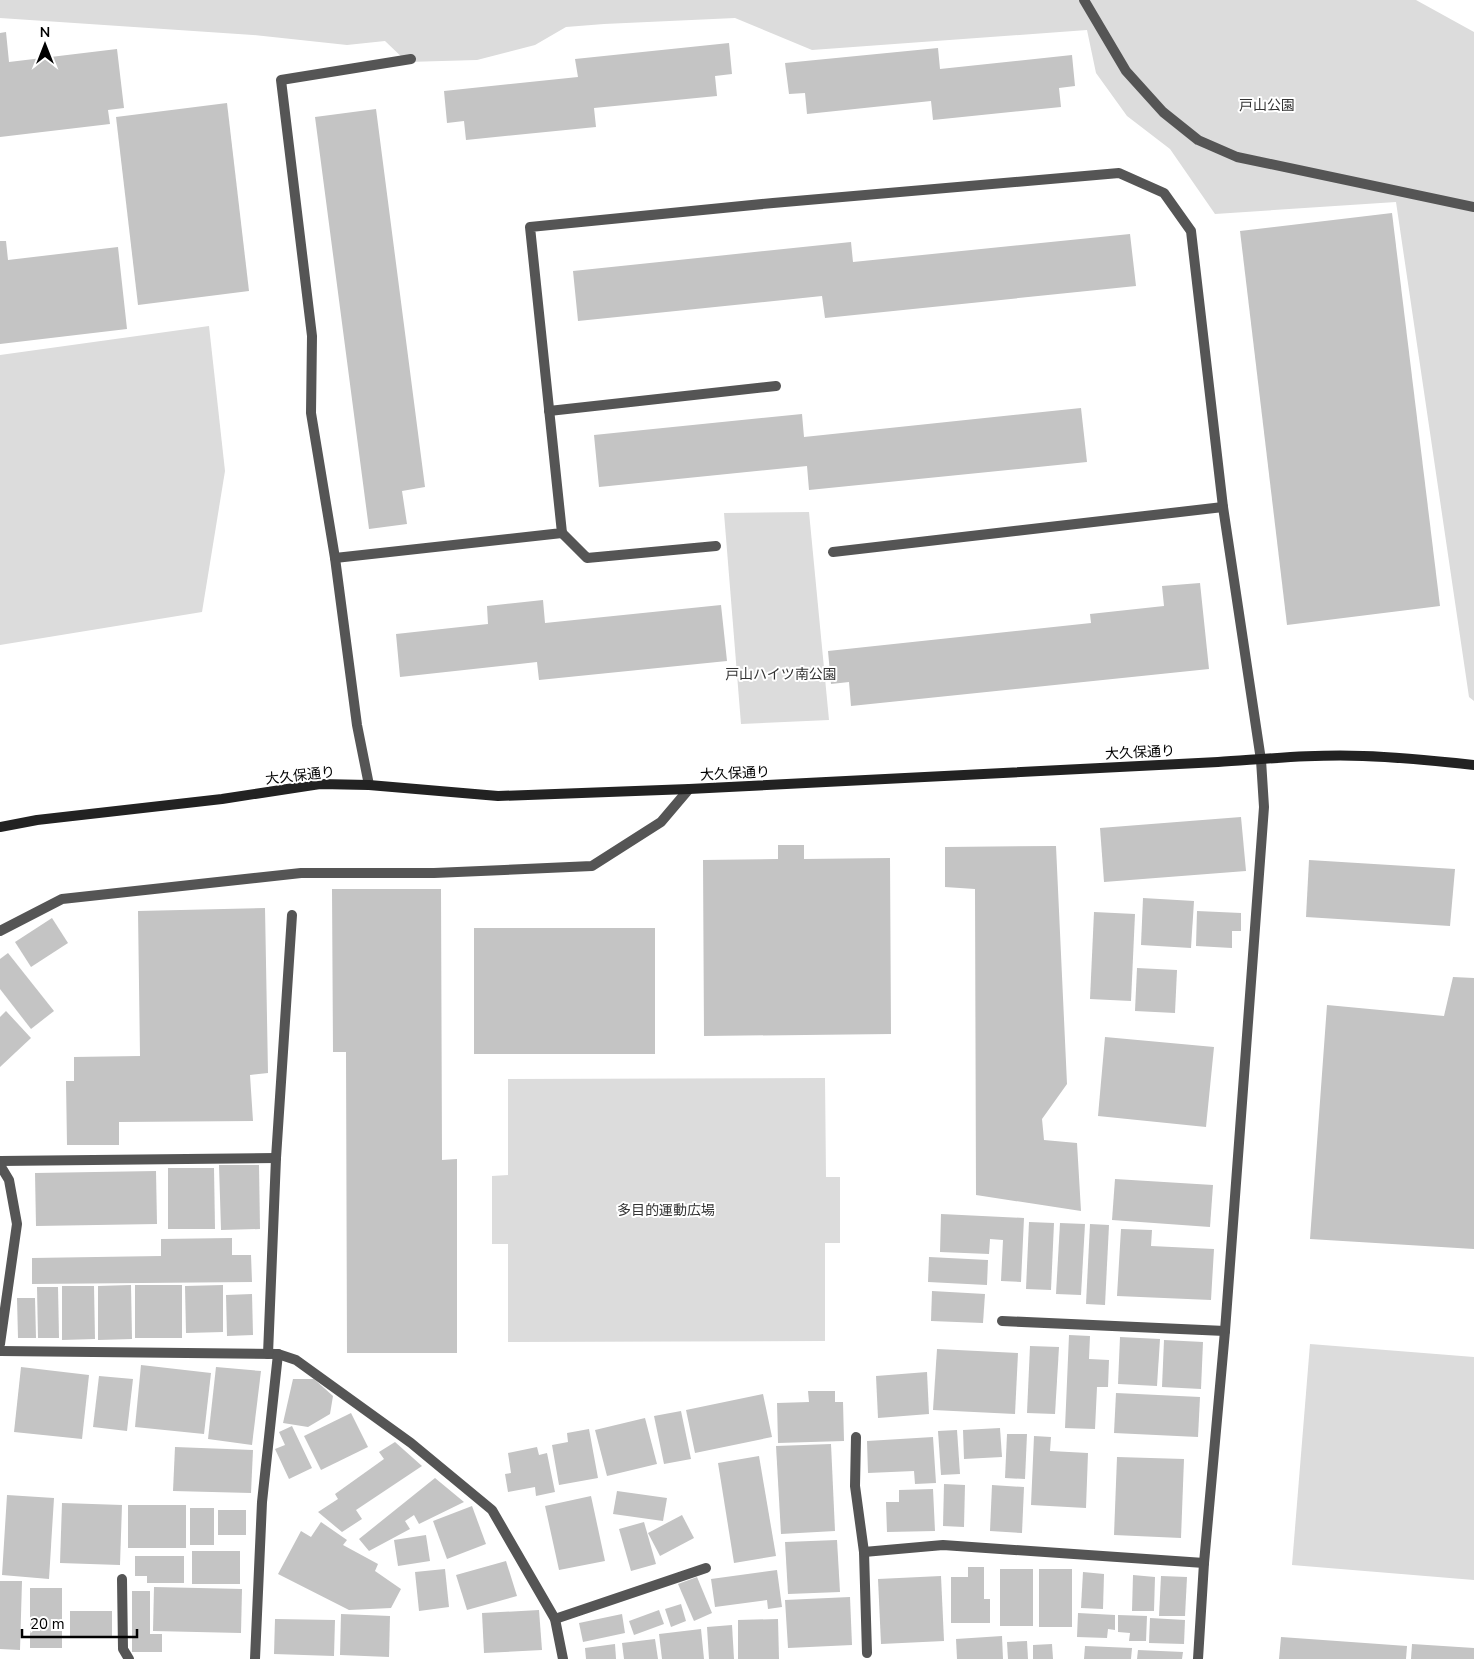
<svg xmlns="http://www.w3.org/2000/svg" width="1474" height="1659" viewBox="0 0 1474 1659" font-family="'Nunito Sans','Noto Sans JP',sans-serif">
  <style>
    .green { fill: #dcdcdc }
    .building { fill: #c4c4c4 }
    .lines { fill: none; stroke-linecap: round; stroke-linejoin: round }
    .lane { stroke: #555; stroke-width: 10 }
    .street { stroke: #555; stroke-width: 10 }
    .secondary { stroke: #222; stroke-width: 10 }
    .labels { text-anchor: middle; stroke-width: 4; stroke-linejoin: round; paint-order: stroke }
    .park-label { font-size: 14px; fill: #333; stroke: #fff }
    .street-label { font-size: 14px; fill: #000; stroke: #fff }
  </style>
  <rect width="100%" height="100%" fill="#fff"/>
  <g class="green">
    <path d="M0 0H1416L1474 32V701L1469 697 1396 202 1215 214 1170 149 1127 116 1096 73 1087 30 812 50 735 18 604 24 566 27 535 45 477 60 407 62 385 41 347 45 253 35 0 18Z"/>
    <path d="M209 326 225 471 202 612 0 645V355Z"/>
    <path d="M809 512 829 720 741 724 724 513Z"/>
    <path d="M825 1078 826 1177H840V1243H825V1341L508 1342V1244H492V1176L508 1175V1079Z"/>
    <path d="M1310 1344 1474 1357V1580L1292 1565Z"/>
  </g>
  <g class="building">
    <path d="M6 32 9 62 117 49 124 108 108 110 110 124 0 137V33Z"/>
    <path d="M729 43 732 74 715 76 717 96 594 108 596 127 466 140 464 121 447 123 444 91 578 77 575 59Z"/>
    <path d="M938 48 940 69 1072 55 1075 86 1059 88 1061 107 933 120 931 101 807 114 805 93 789 94 785 63Z"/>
    <path d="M227 103 249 291 138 305 116 117Z"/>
    <path d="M376 109 425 487 402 491 407 524 369 529 315 117Z"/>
    <path d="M1392 213 1440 606 1287 625 1240 231Z"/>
    <path d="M1130 234 1136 286 825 318 822 296 578 321 573 271 851 242 853 262Z"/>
    <path d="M0 241H6L8 260 118 247 127 329 0 344Z"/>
    <path d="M1081 408 1087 462 809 490 807 466 599 487 594 435 802 414 804 437Z"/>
    <path d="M1200 583 1209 669 851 706 849 682 831 684 828 651 1091 623 1090 614 1164 606 1162 586Z"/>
    <path d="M543 600 545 623 721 605 727 661 539 680 537 662 400 677 396 634 488 624 487 606Z"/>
    <path d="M1241 817 1246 871 1104 882 1100 828Z"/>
    <path d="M778 845H804V859L890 858 891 1034 704 1036 703 860 778 859Z"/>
    <path d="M1056 846 1067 1084 1042 1119 1044 1140 1077 1143 1081 1211 976 1195 975 889 945 887V847Z"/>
    <path d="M1309 860 1455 869 1450 926 1306 917Z"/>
    <path d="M332 889H441L442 1160 457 1159V1353H347L346 1052H333Z"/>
    <path d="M1143 898 1194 901 1191 948 1141 945Z"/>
    <path d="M265 908 268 1073 250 1075 253 1121 119 1122V1145H67L66 1081H74V1057L140 1056 138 911Z"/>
    <path d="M1197 911 1241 913V931H1232V948L1196 946Z"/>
    <path d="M1094 912 1135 914 1131 1001 1090 999Z"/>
    <path d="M52 918 68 943 31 967 15 942Z"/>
    <rect x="474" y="928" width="181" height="126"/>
    <path d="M8 953 54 1011 31 1029 0 989V959Z"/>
    <path d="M1137 968 1177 970 1175 1013 1135 1011Z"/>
    <path d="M1453 977 1474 978V1249L1310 1239 1327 1005 1444 1016Z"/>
    <path d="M6 1011 31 1038 0 1067V1017Z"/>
    <path d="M1105 1037 1214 1047 1206 1127 1098 1116Z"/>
    <path d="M219 1165H259L260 1229 221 1230Z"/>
    <path d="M168 1168H214L215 1229H168Z"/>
    <path d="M156 1171 157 1224 36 1226 35 1173Z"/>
    <path d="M1115 1179 1213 1185 1210 1227 1112 1220Z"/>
    <path d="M941 1214 1024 1218 1021 1282 1001 1281 1003 1240 990 1239 989 1254 940 1252Z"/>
    <path d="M1029 1222 1054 1223 1051 1290 1026 1289Z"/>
    <path d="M1060 1223 1085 1224 1081 1295 1056 1294Z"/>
    <path d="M1090 1224 1109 1225 1105 1305 1086 1304Z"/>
    <path d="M1121 1229 1152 1230 1151 1246 1214 1249 1211 1300 1117 1296Z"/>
    <path d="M232 1238V1255H251L252 1282 32 1284V1258L161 1256V1239Z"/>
    <path d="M929 1257 988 1260 987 1285 928 1282Z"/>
    <path d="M131 1285 132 1339 98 1340V1286Z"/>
    <rect x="135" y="1285" width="47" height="53"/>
    <path d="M223 1285V1332L186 1333 185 1286Z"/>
    <path d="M62 1286H94L95 1339 62 1340Z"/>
    <path d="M37 1287H58L59 1338H38Z"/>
    <path d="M932 1291 985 1294 983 1323 931 1321Z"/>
    <path d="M252 1294 253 1335 227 1336 226 1295Z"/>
    <path d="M17 1298H35L36 1338H18Z"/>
    <path d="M1069 1335 1090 1336 1089 1359 1109 1360 1108 1387H1097L1095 1429 1065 1428Z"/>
    <path d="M1120 1337 1160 1339 1157 1386 1118 1384Z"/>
    <path d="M1164 1340 1203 1342 1201 1389 1162 1387Z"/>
    <path d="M1030 1346 1059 1347 1055 1414 1027 1413Z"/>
    <path d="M937 1349 1018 1353 1015 1414 933 1410Z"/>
    <path d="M141 1365 211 1373 204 1434 135 1427Z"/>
    <path d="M21 1367 89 1375 82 1439 14 1432Z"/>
    <path d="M216 1367 261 1371 252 1445 208 1439Z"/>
    <path d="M927 1372 929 1414 878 1418 876 1376Z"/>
    <path d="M99 1376 133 1379 127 1431 93 1427Z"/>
    <path d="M293 1379H314L333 1396 330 1414 308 1427 283 1423Z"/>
    <path d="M808 1391H835V1402H843L844 1441 778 1443 777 1403 809 1402Z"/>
    <path d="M1116 1393 1200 1397 1198 1437 1114 1433Z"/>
    <path d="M763 1394 772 1437 695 1453 686 1410Z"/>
    <path d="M681 1411 691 1459 664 1464 654 1416Z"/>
    <path d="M351 1413 368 1447 321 1470 304 1436Z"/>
    <path d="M645 1418 657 1464 607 1476 595 1430Z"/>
    <path d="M292 1426 312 1468 289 1479 275 1449 285 1445 279 1432Z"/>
    <path d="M1000 1428 1002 1457 964 1459 963 1430Z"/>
    <path d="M589 1429 598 1478 559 1485 552 1445 568 1442 567 1433Z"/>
    <path d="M957 1430 960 1474 941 1475 938 1431Z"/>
    <path d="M1007 1434H1027L1025 1479 1005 1478Z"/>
    <path d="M1034 1436 1051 1437 1050 1451 1088 1453 1086 1508 1031 1505Z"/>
    <path d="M933 1437 936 1483 915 1484 914 1471 868 1473 867 1441Z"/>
    <path d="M395 1442 422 1466 356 1510 362 1519 342 1532 318 1512 338 1499 335 1494 384 1459 379 1452Z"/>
    <path d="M831 1444 835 1531 781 1534 776 1446Z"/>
    <path d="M175 1447 253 1450 251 1493 173 1491Z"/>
    <path d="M537 1447 539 1455 547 1453 555 1492 536 1496 535 1487 508 1492 505 1474 511 1473 508 1453Z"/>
    <path d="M759 1456 776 1556 734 1563 718 1463Z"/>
    <path d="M1117 1457 1184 1459 1181 1538 1114 1535Z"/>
    <path d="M435 1478 464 1502 419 1524 414 1515 405 1521 410 1529 369 1551 359 1539Z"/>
    <path d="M944 1484 965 1485 964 1527 943 1526Z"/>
    <path d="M992 1485 1024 1487 1022 1533 990 1531Z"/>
    <path d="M933 1489 935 1531 887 1532 886 1502H899V1490Z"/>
    <path d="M617 1491 667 1498 663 1521 613 1514Z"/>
    <path d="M7 1495 54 1498 49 1579 2 1575Z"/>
    <path d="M591 1496 605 1561 559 1570 545 1506Z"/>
    <path d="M62 1503 122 1505 120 1565 60 1563Z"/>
    <rect x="128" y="1505" width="58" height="43"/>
    <path d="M472 1506 486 1544 447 1559 433 1521Z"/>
    <rect x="190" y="1508" width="24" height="37"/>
    <rect x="218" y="1510" width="28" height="25"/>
    <path d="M682 1515 694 1538 660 1556 648 1533Z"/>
    <path d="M321 1522 347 1540 343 1545 378 1564 375 1571 401 1589 391 1608 349 1610 278 1574 301 1531 311 1537Z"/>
    <path d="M644 1522 656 1564 631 1571 619 1529Z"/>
    <path d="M426 1535 430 1561 398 1566 394 1540Z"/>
    <path d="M837 1540 840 1592 788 1594 785 1542Z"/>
    <rect x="192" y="1551" width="48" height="33"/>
    <path d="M135 1556H184V1583H147V1576H135Z"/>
    <path d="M506 1561 517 1596 467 1610 456 1575Z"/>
    <path d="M968 1567H984V1599H990V1623H951V1577H968Z"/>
    <path d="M445 1569 449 1607 419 1611 415 1572Z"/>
    <rect x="1000" y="1569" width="33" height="57"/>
    <rect x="1039" y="1569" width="33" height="58"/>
    <path d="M777 1570 782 1607 768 1609 767 1600 715 1607 711 1579Z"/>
    <path d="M1083 1572 1104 1574 1103 1609 1081 1608Z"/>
    <path d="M1133 1575 1155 1577 1154 1611H1132Z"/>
    <path d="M941 1576 944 1641 881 1644 878 1579Z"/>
    <path d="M1161 1576 1187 1577 1185 1616H1159Z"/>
    <path d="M697 1577 712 1613 694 1621 678 1584Z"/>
    <path d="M0 1581H22L20 1650 0 1649Z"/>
    <path d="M154 1587 242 1589 241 1633 153 1631Z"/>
    <rect x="30" y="1588" width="32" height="60"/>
    <path d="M132 1591H150V1634H162V1652H132Z"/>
    <path d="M850 1597 852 1645 788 1648 785 1600Z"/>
    <path d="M681 1604 686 1621 671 1627 665 1609Z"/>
    <path d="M539 1610 542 1650 484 1653 482 1613Z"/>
    <path d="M659 1610 664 1624 634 1635 629 1621Z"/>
    <rect x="70" y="1611" width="42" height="25"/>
    <path d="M1078 1613 1115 1615V1630L1108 1629 1107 1638 1077 1637Z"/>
    <path d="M341 1614 390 1616 389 1657 340 1655Z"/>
    <path d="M622 1614 625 1633 583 1642 579 1623Z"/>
    <path d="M1118 1615 1147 1616 1146 1641H1129L1130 1633 1118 1632Z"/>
    <path d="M1150 1618 1185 1620 1184 1644 1149 1643Z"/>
    <path d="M275 1619 335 1620 334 1656 274 1654Z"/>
    <path d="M778 1619 779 1659H738V1620Z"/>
    <path d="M732 1625 734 1659H709L707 1627Z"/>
    <path d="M701 1629 704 1659H662L659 1634Z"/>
    <path d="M1002 1636 1003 1659H957L956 1639Z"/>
    <path d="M1281 1637 1407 1646 1406 1659H1279Z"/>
    <path d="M655 1639 658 1659H624L622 1643Z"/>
    <path d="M1027 1641 1028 1659H1008L1007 1642Z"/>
    <path d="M615 1644 616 1659H586L585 1648Z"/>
    <path d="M1052 1644 1053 1659H1033V1645Z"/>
    <path d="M1412 1644 1474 1648V1659H1411Z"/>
    <path d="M1085 1646 1132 1648 1131 1659H1084Z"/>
    <path d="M1138 1650 1183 1652 1182 1659H1137Z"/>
  </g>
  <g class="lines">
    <g class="lane">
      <path d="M549 411 776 386"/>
      <path d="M562 533 587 558 716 546"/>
      <path d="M833 552 1223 507"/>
      <path d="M335 558 311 413 312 336 281 80 411 59"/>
      <path d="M369 785 357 725 335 558 562 533 530 227 773 203 1119 173 1164 193 1191 231 1223 507 1261 760"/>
      <path d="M0 1161 276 1158"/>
      <path d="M1002 1321 1225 1331"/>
      <path d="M0 1351 278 1354 296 1360 411 1443 492 1510 555 1619 563 1659"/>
      <path d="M268 1354 276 1158 292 915"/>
      <path d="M856 1437 855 1486 864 1552 867 1653"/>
      <path d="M864 1552 943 1545 1204 1563"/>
      <path d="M122 1579 123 1649 129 1659"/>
      <path d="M555 1619 706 1568"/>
      <path d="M255 1659 262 1502 278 1354"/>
    </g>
    <g class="street">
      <path d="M1084 0 1126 71 1163 112 1198 140 1237 157 1474 207"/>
      <path d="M0 931 62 899 301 873H434L592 866 661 822 689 789"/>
      <path d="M0 1165 9 1180 17 1224 0 1344"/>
      <path d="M1198 1659 1204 1563 1225 1331 1264 807 1261 760"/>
    </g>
    <path class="secondary" d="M0 827 37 820 222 799 320 784 369 785 498 796 689 789 1218 762C1266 759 1315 754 1363 756 1400 757 1437 761 1474 765"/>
  </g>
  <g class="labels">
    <g class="park-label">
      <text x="1267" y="110">戸山公園</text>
      <text x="781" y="679">戸山ハイツ南公園</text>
      <text x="666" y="1215">多目的運動広場</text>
    </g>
    <g class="street-label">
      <text transform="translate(1140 752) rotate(-3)" y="5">大久保通り</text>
      <text transform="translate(735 773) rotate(-3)" y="5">大久保通り</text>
      <text transform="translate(300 775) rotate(-6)" y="5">大久保通り</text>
    </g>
  </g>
  <g transform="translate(45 45)" stroke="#ffffff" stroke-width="4" paint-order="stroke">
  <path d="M0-4L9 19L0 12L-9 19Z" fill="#000000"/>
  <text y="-8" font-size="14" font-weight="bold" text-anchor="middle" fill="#000000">N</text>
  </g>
  <path d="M22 1629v8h115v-8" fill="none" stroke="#000000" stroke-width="2.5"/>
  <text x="30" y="1629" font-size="15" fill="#000000" stroke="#ffffff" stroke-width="4" paint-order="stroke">20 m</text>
</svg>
